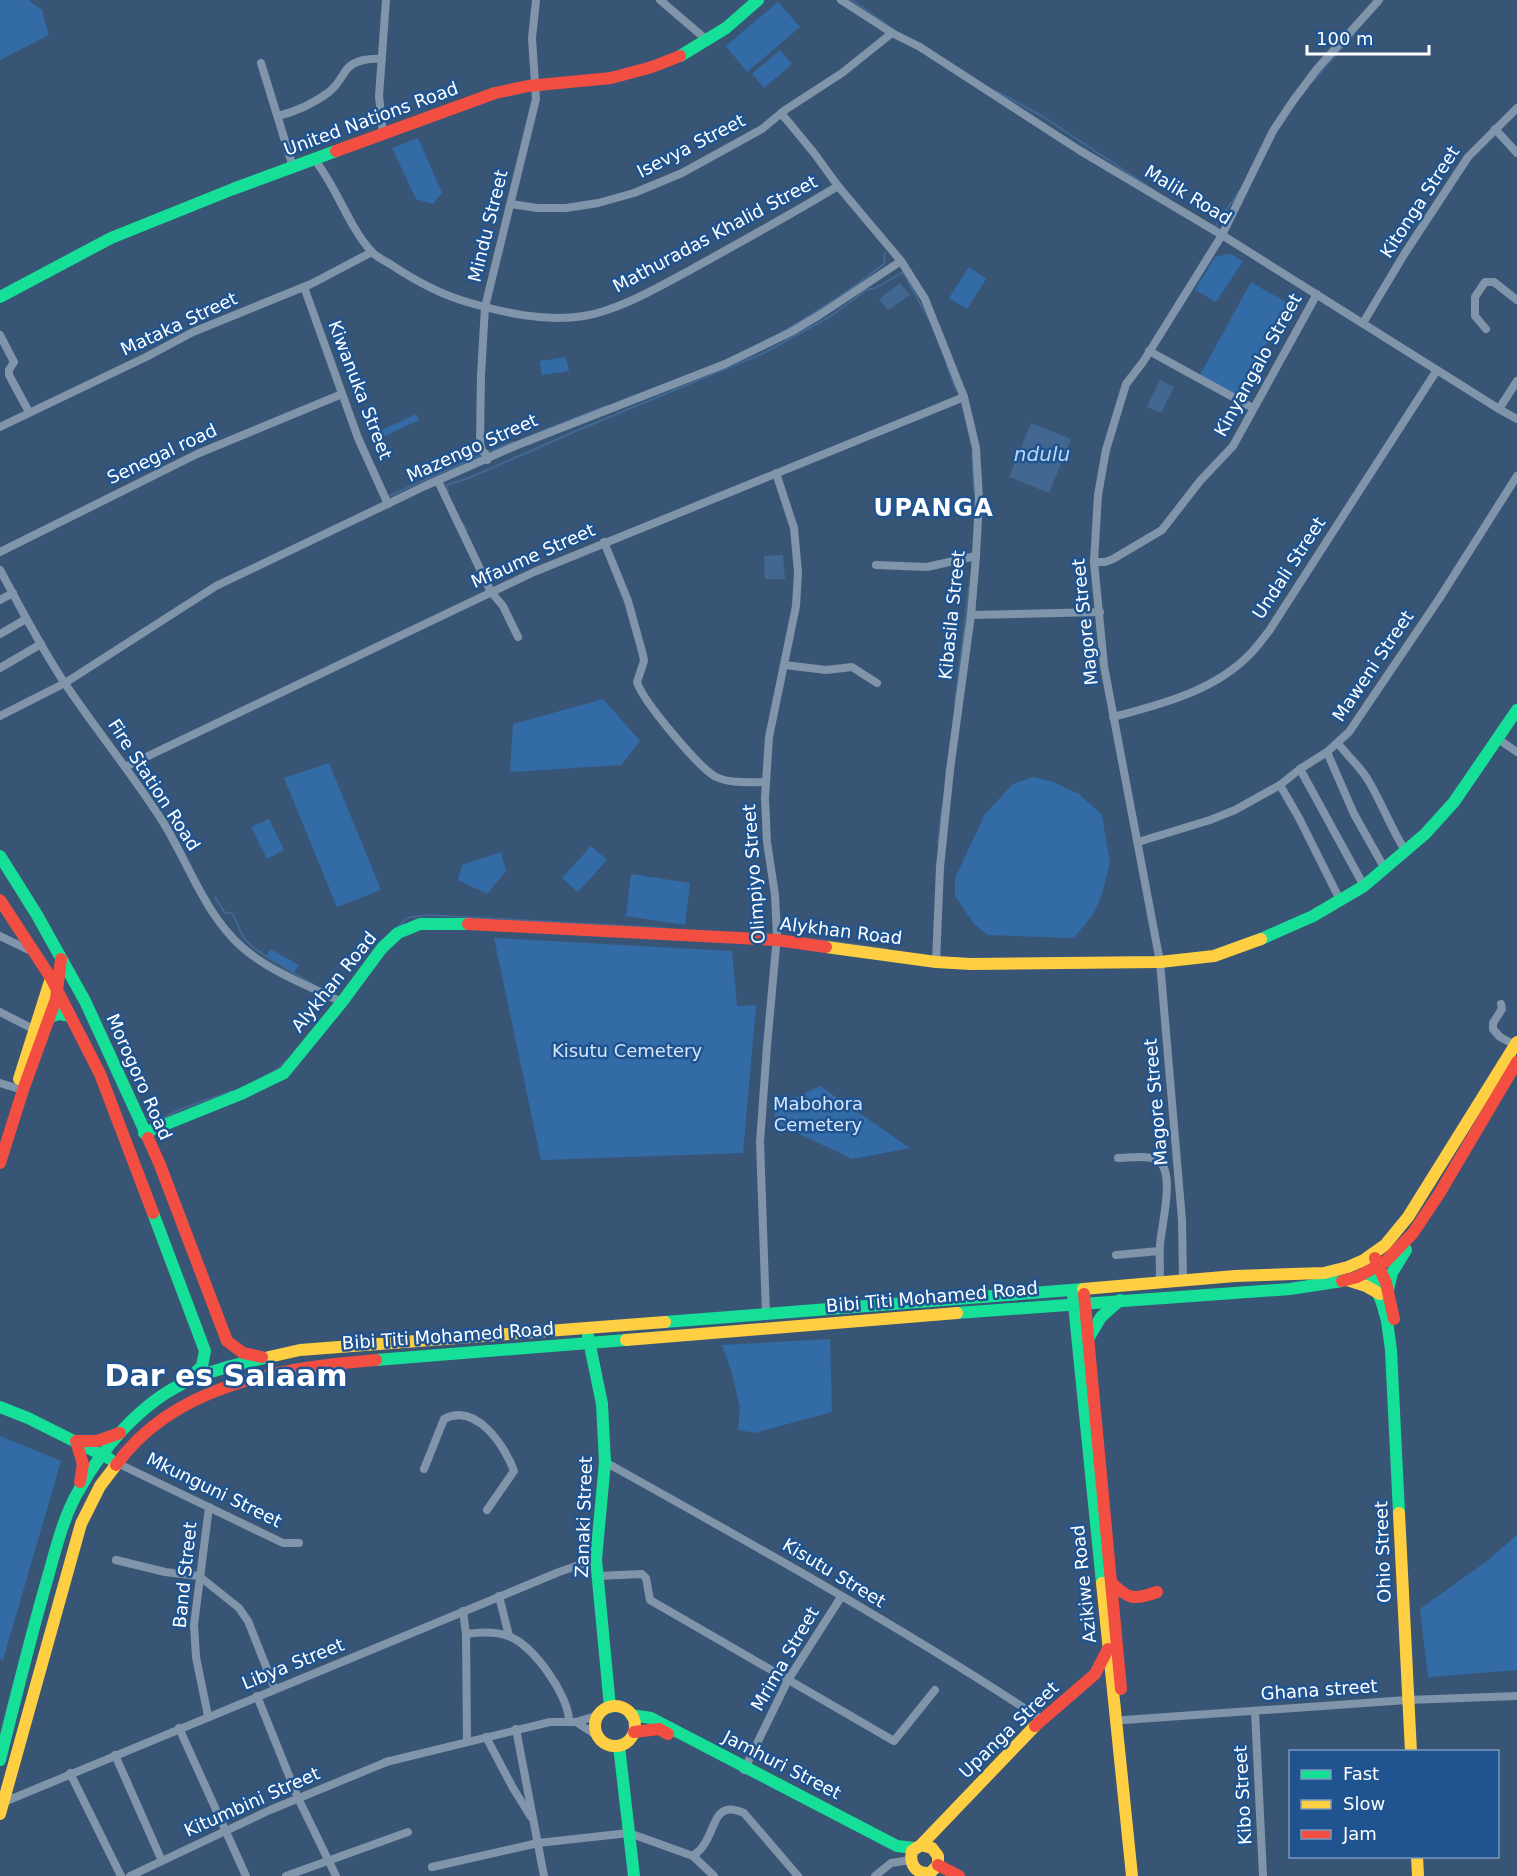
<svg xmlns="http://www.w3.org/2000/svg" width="1517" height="1876" viewBox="0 0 1517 1876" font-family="'DejaVu Sans',sans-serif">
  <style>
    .green { fill: #336ba6 }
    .water { fill: #426791 }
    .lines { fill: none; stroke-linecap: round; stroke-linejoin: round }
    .stream { stroke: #426791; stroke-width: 2 }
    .street { stroke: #8095a9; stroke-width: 8 }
    .fast { stroke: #16e098; stroke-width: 12 }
    .slow { stroke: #ffcf43; stroke-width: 12 }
    .jam { stroke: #f24e42; stroke-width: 12 }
    .labels { text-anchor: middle; stroke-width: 5; stroke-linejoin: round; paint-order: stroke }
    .street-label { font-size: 18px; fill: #fff; stroke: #1f5490 }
    .park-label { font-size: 18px; fill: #d5e6fa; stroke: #1f5490 }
    .water-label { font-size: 20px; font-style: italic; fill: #bbd7f4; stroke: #1f5490 }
    .district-label { font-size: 24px; font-weight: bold; letter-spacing: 1.5px; fill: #fff; stroke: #1f5490 }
    .town-label { font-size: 30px; font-weight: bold; fill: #fff; stroke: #1f5490 }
  </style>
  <rect width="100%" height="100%" fill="#395576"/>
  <g class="green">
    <path d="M0 0H28L42 10 49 35 0 60Z"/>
    <path d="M778 2 800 27 747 72 726 46Z"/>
    <path d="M780 50 792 64 764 88 752 74Z"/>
    <path d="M418 138 442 193 433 204 416 199 392 148Z"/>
    <path d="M1231 254 1243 261 1216 302 1195 290 1216 256Z"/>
    <path d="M969 267 986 279 967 309 949 298Z"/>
    <path d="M1251 282 1289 304 1238 396 1200 375Z"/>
    <path d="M566 357 569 371 542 375 540 361Z"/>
    <path d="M416 414 419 420 381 438 378 432Z"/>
    <path d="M603 699 640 741 621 765 510 772 513 724Z"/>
    <path d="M329 763 381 890 337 907 284 778Z"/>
    <path d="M1033 777 1053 782 1079 794 1102 815 1110 863 1101 897 1094 913 1074 938 988 935 975 925 955 896V878L985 814 1013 784Z"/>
    <path d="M269 819 284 850 267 859 251 827Z"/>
    <path d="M591 846 607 860 578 892 562 878Z"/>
    <path d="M501 852 506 871 487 894 458 880 462 865Z"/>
    <path d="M631 874 690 883 685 925 626 916Z"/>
    <path d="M494 938 732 951 737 1006 756 1005 743 1153 541 1160Z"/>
    <path d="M270 949 299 965 294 972 266 957Z"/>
    <path d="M820 1086 910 1148 852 1159 775 1122V1107Z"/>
    <path d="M830 1339 832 1412 755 1433 738 1430 740 1409 732 1373 722 1345Z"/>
    <path d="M0 1436 61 1461 3 1660 0 1659Z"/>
    <path d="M1517 1535V1670L1428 1677 1420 1609 1487 1561Z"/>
  </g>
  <g class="water">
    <path d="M900 283 910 295 888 310 879 299Z"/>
    <path d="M1160 380 1174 387 1161 413 1147 407Z"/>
    <path d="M1031 423 1071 439 1049 493 1009 477Z"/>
    <path d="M783 555 785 579H765L764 556Z"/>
  </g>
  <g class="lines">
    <g class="stream">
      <path d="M852 0 896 31"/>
      <path d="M1313 81 1355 33"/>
      <path d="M996 91 1042 116 1154 190"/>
      <path d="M1215 227 1240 190"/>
      <path d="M782 332C817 312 852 289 884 264L885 253"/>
      <path d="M947 365 956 391"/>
      <path d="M522 439 606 406"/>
      <path d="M488 452 513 442"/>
      <path d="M972 454 974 491"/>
      <path d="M448 492 447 485 469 478 583 428 764 353 831 316 866 290 876 288 903 272 930 321"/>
      <path d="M389 496 483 454"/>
      <path d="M463 524 467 530"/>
      <path d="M955 704 969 587"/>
      <path d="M938 844 942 808"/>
      <path d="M215 897 225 913H232C237 921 240 933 245 939 254 952 299 975 314 985"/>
      <path d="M398 927 407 918 428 915 664 928"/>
      <path d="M804 938 887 949"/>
      <path d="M254 1082 277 1070 287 1060"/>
      <path d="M145 1119 159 1120 181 1109 232 1091"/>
    </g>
    <g class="street">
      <path d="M660 0 708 41"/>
      <path d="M841 0 892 33 920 47 1079 150 1222 235 1499 409 1517 419"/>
      <path d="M261 63 293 167"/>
      <path d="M781 113 814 153 838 186 901 261 925 299 964 397 976 448 979 499 976 556 971 615 950 770 940 867 936 962"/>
      <path d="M278 116C298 111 313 104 329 92 339 84 340 78 347 69 354 60 371 58 382 59"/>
      <path d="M1495 129 1517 153"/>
      <path d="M383 134 379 96 386 0"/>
      <path d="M314 159C337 187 347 224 371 251 376 257 384 260 390 264 414 280 439 294 467 302 505 313 544 322 584 316 620 310 660 286 692 269 741 242 790 215 838 186"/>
      <path d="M511 204 537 208H566L598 203 634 193 682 173 762 129 785 110 842 73 892 33"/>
      <path d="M304 287 358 438 388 504"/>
      <path d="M1363 323 1405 253 1468 157 1517 108"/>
      <path d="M1486 329 1475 316V297L1485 282H1494L1517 300"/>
      <path d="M0 335 14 362 9 370V375L29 412"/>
      <path d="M1149 351 1253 408"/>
      <path d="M1499 409 1517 381"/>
      <path d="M0 427 146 357 193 332 311 284 372 252"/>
      <path d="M487 460 485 453 482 451 480 442 481 375 485 307 536 99 532 38 536 0"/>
      <path d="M438 481 491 592 503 606 518 637"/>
      <path d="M604 542 628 601 643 655 644 661 637 682C642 700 699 768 716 777 731 784 750 782 766 782"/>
      <path d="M0 552 197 454 342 394"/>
      <path d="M1094 562H1105L1113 559 1162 530 1200 481 1233 446 1317 294"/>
      <path d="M876 565 927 567 976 556"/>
      <path d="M0 570C21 608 41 648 66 685 97 731 133 775 163 822 189 864 205 915 243 948 271 972 309 986 342 1002"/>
      <path d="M0 600 13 593"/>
      <path d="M971 615 1100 612"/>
      <path d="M0 634 26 619"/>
      <path d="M785 665 826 670 852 667 877 683"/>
      <path d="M0 668 41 644"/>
      <path d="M0 716 65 683 216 586 425 486 515 446 725 364 791 332 821 314 901 261"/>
      <path d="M1113 717C1162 704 1215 691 1251 653 1258 646 1263 638 1269 631L1437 370"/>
      <path d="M1498 739 1517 752"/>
      <path d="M1338 743C1347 756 1360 766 1368 780 1382 803 1391 829 1406 852"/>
      <path d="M1327 752 1354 814 1385 869"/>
      <path d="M125 767 534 572 964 397"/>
      <path d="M1300 769 1364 886"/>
      <path d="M1280 785 1299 818 1340 900"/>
      <path d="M1138 842 1210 820 1235 810 1280 785 1300 769 1327 752 1349 732 1439 599 1517 476"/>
      <path d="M0 936 31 951"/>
      <path d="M1501 1004 1502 1009 1493 1023V1029L1500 1037 1515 1045"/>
      <path d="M0 1012 37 1031"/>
      <path d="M0 1083 23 1090"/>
      <path d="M1118 1158C1130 1158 1151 1154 1160 1162 1175 1176 1161 1227 1160 1245 1159 1258 1161 1271 1159 1283"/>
      <path d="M1116 1255 1159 1251"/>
      <path d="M1183 1281 1182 1220 1160 962 1104 666 1094 562 1098 495 1106 450 1126 384 1143 362 1222 235 1273 131 1293 101 1317 69 1379 0"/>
      <path d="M766 1314 760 1142 767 1046 777 936 775 895 767 842 765 798 769 737 796 606 798 572 794 528 776 473"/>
      <path d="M115 1462 283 1543H299"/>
      <path d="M605 1462C752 1544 900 1626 1041 1719"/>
      <path d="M424 1469 444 1419C476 1402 505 1446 514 1471L487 1510"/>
      <path d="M116 1560 165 1572 199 1576 239 1608 248 1621 275 1689"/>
      <path d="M598 1576 642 1574 646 1578 650 1600 894 1741 935 1690"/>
      <path d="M499 1596 509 1636"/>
      <path d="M463 1611 466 1634 467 1741"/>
      <path d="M466 1634C480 1632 495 1631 508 1636 533 1644 568 1695 569 1720"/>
      <path d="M257 1696 298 1798 336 1876"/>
      <path d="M1255 1712 1263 1876"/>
      <path d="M208 1716 196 1657 194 1625 209 1507"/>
      <path d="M1124 1720 1407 1700 1517 1696"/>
      <path d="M576 1722 599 1737"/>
      <path d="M179 1728 246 1876"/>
      <path d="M516 1729 544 1876"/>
      <path d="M486 1737 513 1788 531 1817"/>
      <path d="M115 1755 162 1861"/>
      <path d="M386 1762 550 1722H576L599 1715"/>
      <path d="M744 1770 788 1680 841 1597"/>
      <path d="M70 1773 121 1876"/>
      <path d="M4 1802 559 1572 596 1559"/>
      <path d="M693 1856C696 1853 701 1850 703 1846 716 1830 713 1799 744 1813L798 1876"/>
      <path d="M432 1867 538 1843 629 1833 693 1856 714 1876"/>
      <path d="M130 1876 270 1810 389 1761"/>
      <path d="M286 1876 408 1832"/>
      <path d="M875 1876 891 1863 910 1860"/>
    </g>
    <g class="fast">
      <path d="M680 56 726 28 758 0"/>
      <path d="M0 297 111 238 233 189 336 151"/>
      <path d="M0 856 37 915 85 1001 148 1138"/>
      <path d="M1261 939 1313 916 1364 886 1425 834 1454 802 1517 710"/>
      <path d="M49 1017 60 1014 70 1016"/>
      <path d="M144 1133 241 1094 284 1073 342 1002 382 948 398 933 420 924H468"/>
      <path d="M153 1213 205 1351 202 1366 191 1377"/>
      <path d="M1366 1263 1382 1303 1387 1321 1391 1350 1399 1513"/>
      <path d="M1388 1290 1392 1273 1406 1250"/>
      <path d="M1073 1295 1102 1583"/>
      <path d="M957 1313 1290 1289 1342 1281"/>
      <path d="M665 1322 1083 1289"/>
      <path d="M588 1336 602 1404 605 1462 596 1559 610 1707"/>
      <path d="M1088 1339 1101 1317 1120 1300"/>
      <path d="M376 1360 626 1340"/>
      <path d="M0 1407 28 1418 110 1459"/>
      <path d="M631 1715 651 1718 897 1846 915 1848"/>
      <path d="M619 1746 634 1876"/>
      <path d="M0 1760C15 1700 30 1639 47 1580 56 1549 63 1517 79 1490 102 1449 139 1405 182 1384 209 1370 239 1364 269 1357"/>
    </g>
    <g class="slow">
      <path d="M826 947 936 962 971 964 1160 962 1214 956 1261 939"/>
      <path d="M19 1079 51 978"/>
      <path d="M1347 1280 1366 1286 1380 1294"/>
      <path d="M1083 1289 1235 1276 1324 1273 1348 1267 1364 1260 1385 1245 1408 1217 1517 1042"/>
      <path d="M626 1340 957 1313"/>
      <path d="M269 1357 300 1350 665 1322"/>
      <path d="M1399 1513 1411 1752"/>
      <path d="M1102 1583 1132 1876"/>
      <circle cx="615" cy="1726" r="20"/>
      <path d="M0 1814 81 1524 100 1486 116 1465"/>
      <path d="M921 1845 932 1848 938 1856V1865L930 1873C916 1874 909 1865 912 1851L921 1845 1035 1726"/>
      <path d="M1417 1856 1418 1876"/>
    </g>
    <g class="jam">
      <path d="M336 151 495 93 528 86 611 78 652 67 680 56"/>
      <path d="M0 900 51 978 100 1074 153 1213"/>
      <path d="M468 924 777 940 826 947"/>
      <path d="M148 1138 160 1165 227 1341 243 1353 262 1357"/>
      <path d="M0 1163 23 1090 56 999 61 959"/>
      <path d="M1375 1258 1386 1283 1394 1319"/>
      <path d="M1342 1281 1357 1277 1385 1262 1413 1233 1439 1194 1517 1062"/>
      <path d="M1084 1294 1121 1689"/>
      <path d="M116 1465C175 1383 282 1368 376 1360"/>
      <path d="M80 1482 83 1464 76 1441H97L120 1433"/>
      <path d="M1111 1582C1128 1600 1135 1600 1157 1592"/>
      <path d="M1035 1726 1095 1674 1108 1649"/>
      <path d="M634 1732 659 1729 668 1734"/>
      <path d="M938 1865 959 1876"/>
    </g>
  </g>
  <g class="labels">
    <g class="street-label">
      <text transform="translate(371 119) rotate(-20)" y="6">United Nations Road</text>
      <text transform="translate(691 146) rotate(-27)" y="6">Isevya Street</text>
      <text transform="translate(1188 195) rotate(31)" y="6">Malik Road</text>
      <text transform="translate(1420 202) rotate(-57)" y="6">Kitonga Street</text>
      <text transform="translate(488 226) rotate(-76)" y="6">Mindu Street</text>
      <text transform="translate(715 234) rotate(-28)" y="6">Mathuradas Khalid Street</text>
      <text transform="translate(179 324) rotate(-25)" y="6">Mataka Street</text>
      <text transform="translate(1258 365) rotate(-61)" y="6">Kinyangalo Street</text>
      <text transform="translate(360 390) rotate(69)" y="6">Kiwanuka Street</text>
      <text transform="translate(472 448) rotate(-24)" y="6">Mazengo Street</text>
      <text transform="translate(162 454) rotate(-25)" y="6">Senegal road</text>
      <text transform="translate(533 556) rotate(-24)" y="6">Mfaume Street</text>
      <text transform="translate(1289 568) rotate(-57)" y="6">Undali Street</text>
      <text transform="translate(952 615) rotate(-84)" y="6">Kibasila Street</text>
      <text transform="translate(1085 622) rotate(-96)" y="6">Magore Street</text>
      <text transform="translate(1373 666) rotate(-56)" y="6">Maweni Street</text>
      <text transform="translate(154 785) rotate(57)" y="6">Fire Station Road</text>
      <text transform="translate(754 874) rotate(-94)" y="6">Olimpiyo Street</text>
      <text transform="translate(841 931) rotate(7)" y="6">Alykhan Road</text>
      <text transform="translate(334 982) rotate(-51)" y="6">Alykhan Road</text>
      <text transform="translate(139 1077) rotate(66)" y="6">Morogoro Road</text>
      <text transform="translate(1156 1102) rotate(-95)" y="6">Magore Street</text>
      <text transform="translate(932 1297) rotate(-5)" y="6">Bibi Titi Mohamed Road</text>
      <text transform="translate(448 1336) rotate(-4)" y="6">Bibi Titi Mohamed Road</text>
      <text transform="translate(214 1490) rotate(26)" y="6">Mkunguni Street</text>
      <text transform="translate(584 1517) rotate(-88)" y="6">Zanaki Street</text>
      <text transform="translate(1383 1552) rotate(-92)" y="6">Ohio Street</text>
      <text transform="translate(834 1573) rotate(31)" y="6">Kisutu Street</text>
      <text transform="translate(185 1575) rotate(-84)" y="6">Band Street</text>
      <text transform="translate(1084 1584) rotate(-96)" y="6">Azikiwe Road</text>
      <text transform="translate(785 1659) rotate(-60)" y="6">Mrima Street</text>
      <text transform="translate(293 1664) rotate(-22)" y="6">Libya Street</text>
      <text transform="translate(1319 1690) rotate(-4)" y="6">Ghana street</text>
      <text transform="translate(1009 1730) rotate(-44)" y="6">Upanga Street</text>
      <text transform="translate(782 1765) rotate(27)" y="6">Jamhuri Street</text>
      <text transform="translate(1243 1795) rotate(-93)" y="6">Kibo Street</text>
      <text transform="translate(252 1802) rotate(-24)" y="6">Kitumbini Street</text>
    </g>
    <g class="park-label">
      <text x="627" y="1057">Kisutu Cemetery</text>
      <text x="818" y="1110">Mabohora<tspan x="818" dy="21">Cemetery</tspan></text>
    </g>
    <g class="water-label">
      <text x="1042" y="461">ndulu</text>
    </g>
    <g class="district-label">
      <text x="934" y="516">UPANGA</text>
    </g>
    <g class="town-label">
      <text x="226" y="1386">Dar es Salaam</text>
    </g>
  </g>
  <rect x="1289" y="1750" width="210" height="108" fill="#1f5490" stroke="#7998bc" stroke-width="1.5"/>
  <rect x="1301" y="1770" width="30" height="9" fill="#16e098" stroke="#7998bc" stroke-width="1.5"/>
  <text x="1343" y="1780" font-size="18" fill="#ffffff">Fast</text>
  <rect x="1301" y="1800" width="30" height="9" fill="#ffcf43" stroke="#7998bc" stroke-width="1.5"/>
  <text x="1343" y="1810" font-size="18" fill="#ffffff">Slow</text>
  <rect x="1301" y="1830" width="30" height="9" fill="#f24e42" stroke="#7998bc" stroke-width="1.5"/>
  <text x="1343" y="1840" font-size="18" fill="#ffffff">Jam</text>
  <path d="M1307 45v9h122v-9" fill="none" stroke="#ffffff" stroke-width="3"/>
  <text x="1316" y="45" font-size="18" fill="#ffffff" stroke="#1f5490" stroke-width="4.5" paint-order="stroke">100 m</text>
</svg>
